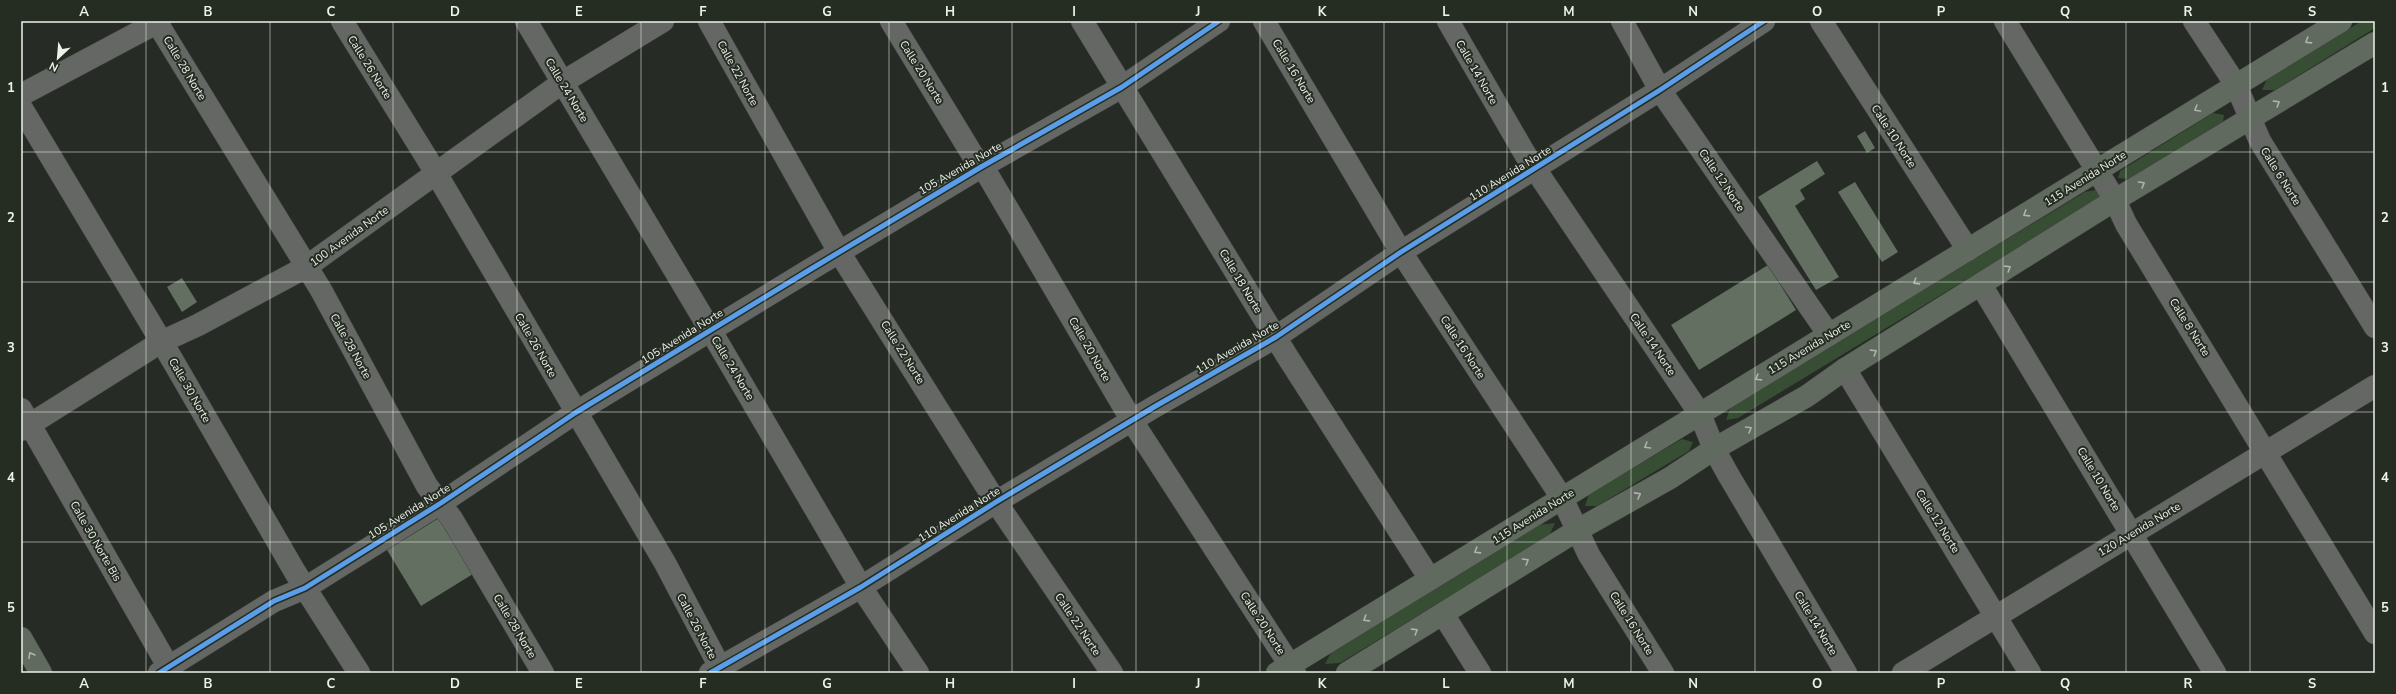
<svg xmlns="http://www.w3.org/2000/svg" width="2396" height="694" viewBox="0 0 2396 694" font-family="'Nunito Sans',sans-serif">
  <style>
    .green { fill: #374e34 }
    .building { fill: #636f61 }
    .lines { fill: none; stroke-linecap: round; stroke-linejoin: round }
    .minor-casing { stroke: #444843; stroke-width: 23 }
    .major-casing { stroke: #444843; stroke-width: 23 }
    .minor { stroke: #646763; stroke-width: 22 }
    .major { stroke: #616a5f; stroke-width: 22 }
    .cycleway-casing { stroke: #252d23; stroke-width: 8 }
    .cycleway { stroke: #5a9eea; stroke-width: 5 }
    .oneway { stroke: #aeb5ac }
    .grid { fill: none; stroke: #edf2eb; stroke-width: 1; stroke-opacity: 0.55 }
    .labels { text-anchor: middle; stroke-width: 4; stroke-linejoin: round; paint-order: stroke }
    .street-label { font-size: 11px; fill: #edf2eb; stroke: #252d23 }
    .neatline { fill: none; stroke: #edf2eb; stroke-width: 1.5 }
    .grid-label { font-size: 13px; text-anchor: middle; font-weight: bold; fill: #edf2eb }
  </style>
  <rect width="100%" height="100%" fill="#262b25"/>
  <g class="green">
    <path d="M2362 21H2375V28L2275 90H2262L2267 79Z"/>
    <path d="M2213 113 2224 115 2223 122 2129 179 2118 178 2120 171Z"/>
    <path d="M2100 189 2099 199 1738 418 1726 420 1731 406 2085 192Z"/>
    <path d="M1682 439 1693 442 1689 451 1597 506H1585L1589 494Z"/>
    <path d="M1555 523 1549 536 1340 663 1325 664 1332 651 1538 525Z"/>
  </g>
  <g class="building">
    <path d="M1865 131 1875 148 1867 153 1857 136Z"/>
    <path d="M1817 161 1825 174 1800 190 1805 199 1795 206 1839 277 1816 290 1758 197Z"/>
    <path d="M1855 182 1898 252 1882 262 1838 192Z"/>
    <path d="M1768 265 1796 310 1699 370 1671 325Z"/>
    <path d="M182 278 197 302 182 312 167 287Z"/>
    <path d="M439 518 473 574 421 606 387 550Z"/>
  </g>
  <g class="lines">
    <defs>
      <g id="minor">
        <path d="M156 21 321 290 427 486 452 519 543 673"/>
        <path d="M342 21 436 173 665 563 723 673"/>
        <path d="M526 21 718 343 861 587 918 673"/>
        <path d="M709 21 839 252 996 502 1112 673"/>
        <path d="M891 21 972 154 989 177 1132 421 1295 673"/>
        <path d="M1082 21 1287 356 1430 579"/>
        <path d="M1264 21 1401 252 1562 498 1589 555 1663 673"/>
        <path d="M1448 21 1525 154 1700 414 1714 449 1729 476 1846 673"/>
        <path d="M1622 21 1660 90 1829 335"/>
        <path d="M1821 21 1968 250"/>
        <path d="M2005 21 2115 200 2126 224C2210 360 2291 497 2375 633"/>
        <path d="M2194 21 2236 85 2260 141 2375 327"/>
        <path d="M21 95 160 21"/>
        <path d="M21 107 173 361 295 572 359 673"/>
        <path d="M1981 285 2215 673"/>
        <path d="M1845 369 2030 673"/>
        <path d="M21 409 172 673"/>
        <path d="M21 430 161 342 198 325 306 267 563 82 663 21"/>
        <path d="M1443 614 1480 673"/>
        <path d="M159 673 274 601 305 588 441 503 575 413 811 269 981 167 1122 87 1219 21"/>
        <path d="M710 673 861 587 996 502 1154 407 1276 337 1401 252 1660 90 1764 21"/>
        <path d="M1903 673 2375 386"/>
      </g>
      <g id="major">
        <path d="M21 638 41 673"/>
        <path d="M1277 673 2341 21"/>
        <path d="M1347 673 1576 531 1670 478 1714 449 1807 396 1845 369 2115 200 2375 43"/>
      </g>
    </defs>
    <use href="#minor" class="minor-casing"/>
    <use href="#major" class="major-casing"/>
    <use href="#minor" class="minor"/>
    <use href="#major" class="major"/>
    <defs>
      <g id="cycleway">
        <path d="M159 673 274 601 305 588 441 503 575 413 811 269 981 167 1122 87 1219 21"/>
        <path d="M710 673 861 587 996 502 1154 407 1276 337 1401 252 1660 90 1764 21"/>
      </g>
    </defs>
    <use href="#cycleway" class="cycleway-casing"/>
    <use href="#cycleway" class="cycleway"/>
  </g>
  <defs><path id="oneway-chevron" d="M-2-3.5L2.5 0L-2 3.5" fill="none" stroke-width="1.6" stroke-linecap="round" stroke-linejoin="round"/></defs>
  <g class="oneway">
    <use href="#oneway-chevron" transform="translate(2308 41) rotate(148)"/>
    <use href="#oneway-chevron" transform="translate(2277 103) rotate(-32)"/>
    <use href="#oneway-chevron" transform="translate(2197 109) rotate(149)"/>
    <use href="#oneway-chevron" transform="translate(2142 184) rotate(-31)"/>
    <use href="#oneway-chevron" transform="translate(2026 214) rotate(148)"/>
    <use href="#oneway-chevron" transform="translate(2008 268) rotate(-32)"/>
    <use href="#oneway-chevron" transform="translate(1916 282) rotate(148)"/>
    <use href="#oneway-chevron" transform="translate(1874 352) rotate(-32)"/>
    <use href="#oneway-chevron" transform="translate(1758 378) rotate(148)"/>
    <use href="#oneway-chevron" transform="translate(1749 429) rotate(-30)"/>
    <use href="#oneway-chevron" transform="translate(1647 446) rotate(149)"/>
    <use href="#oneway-chevron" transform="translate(1638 495) rotate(-28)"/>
    <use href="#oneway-chevron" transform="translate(1477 551) rotate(148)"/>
    <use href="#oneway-chevron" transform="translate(1526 561) rotate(-31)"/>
    <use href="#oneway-chevron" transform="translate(1366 619) rotate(148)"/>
    <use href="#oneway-chevron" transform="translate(1415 631) rotate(-32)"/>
    <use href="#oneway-chevron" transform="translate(31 655) rotate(-120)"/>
  </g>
  <path class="grid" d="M146 21V673M270 21V673M393 21V673M517 21V673M641 21V673M765 21V673M889 21V673M1012 21V673M1136 21V673M1260 21V673M1384 21V673M1507 21V673M1631 21V673M1755 21V673M1879 21V673M2003 21V673M2126 21V673M2250 21V673M21 152H2375M21 282H2375M21 412H2375M21 542H2375"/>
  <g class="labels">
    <g class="street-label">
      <text transform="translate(370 67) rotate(58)" y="4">Calle 26 Norte</text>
      <text transform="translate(185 68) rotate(59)" y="4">Calle 28 Norte</text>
      <text transform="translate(1294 71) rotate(59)" y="4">Calle 16 Norte</text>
      <text transform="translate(922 72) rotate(58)" y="4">Calle 20 Norte</text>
      <text transform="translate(1477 72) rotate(60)" y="4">Calle 14 Norte</text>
      <text transform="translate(738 73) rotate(61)" y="4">Calle 22 Norte</text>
      <text transform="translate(567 90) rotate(59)" y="4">Calle 24 Norte</text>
      <text transform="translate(1894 136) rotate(57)" y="4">Calle 10 Norte</text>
      <text transform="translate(960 168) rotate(-30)" y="4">105 Avenida Norte</text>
      <text transform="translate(1510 173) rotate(-32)" y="4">110 Avenida Norte</text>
      <text transform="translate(2281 176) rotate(58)" y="4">Calle 6 Norte</text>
      <text transform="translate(2085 178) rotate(-32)" y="4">115 Avenida Norte</text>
      <text transform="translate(1722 180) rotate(56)" y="4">Calle 12 Norte</text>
      <text transform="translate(349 236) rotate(-36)" y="4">100 Avenida Norte</text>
      <text transform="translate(1241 281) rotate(59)" y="4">Calle 18 Norte</text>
      <text transform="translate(2190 327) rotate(58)" y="4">Calle 8 Norte</text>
      <text transform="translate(682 336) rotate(-32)" y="4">105 Avenida Norte</text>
      <text transform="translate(1653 344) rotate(56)" y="4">Calle 14 Norte</text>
      <text transform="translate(536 345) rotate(60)" y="4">Calle 26 Norte</text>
      <text transform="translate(351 346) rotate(61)" y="4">Calle 28 Norte</text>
      <text transform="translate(1237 347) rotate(-30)" y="4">110 Avenida Norte</text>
      <text transform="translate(1463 347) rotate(57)" y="4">Calle 16 Norte</text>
      <text transform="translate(1809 347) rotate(-31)" y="4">115 Avenida Norte</text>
      <text transform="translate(1090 349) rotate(60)" y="4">Calle 20 Norte</text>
      <text transform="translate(903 352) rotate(58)" y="4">Calle 22 Norte</text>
      <text transform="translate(733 368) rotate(59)" y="4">Calle 24 Norte</text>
      <text transform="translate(190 390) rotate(60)" y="4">Calle 30 Norte</text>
      <text transform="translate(2099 479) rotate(59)" y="4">Calle 10 Norte</text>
      <text transform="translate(409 511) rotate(-32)" y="4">105 Avenida Norte</text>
      <text transform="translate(959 514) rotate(-32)" y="4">110 Avenida Norte</text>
      <text transform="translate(1533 516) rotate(-32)" y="4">115 Avenida Norte</text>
      <text transform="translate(1938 521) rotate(58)" y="4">Calle 12 Norte</text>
      <text transform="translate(2139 529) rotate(-31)" y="4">120 Avenida Norte</text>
      <text transform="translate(96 541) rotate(60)" y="4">Calle 30 Norte Bis</text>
      <text transform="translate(1263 623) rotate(57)" y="4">Calle 20 Norte</text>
      <text transform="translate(1632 623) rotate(58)" y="4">Calle 16 Norte</text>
      <text transform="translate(1816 623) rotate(59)" y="4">Calle 14 Norte</text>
      <text transform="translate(1078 624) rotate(56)" y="4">Calle 22 Norte</text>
      <text transform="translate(515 626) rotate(59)" y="4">Calle 28 Norte</text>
      <text transform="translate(697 626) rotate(62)" y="4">Calle 26 Norte</text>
    </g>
  </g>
  <rect width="2396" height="694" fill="none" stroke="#252d23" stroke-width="44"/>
  <g transform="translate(58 58) rotate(206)" stroke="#252d23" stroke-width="3" paint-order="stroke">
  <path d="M0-3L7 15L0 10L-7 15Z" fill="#edf2eb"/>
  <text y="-6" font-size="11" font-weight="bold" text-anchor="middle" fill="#edf2eb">N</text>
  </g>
  <rect x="22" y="22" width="2352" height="650" class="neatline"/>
  <g class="grid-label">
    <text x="84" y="16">A</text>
    <text x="208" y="16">B</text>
    <text x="331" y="16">C</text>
    <text x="455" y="16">D</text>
    <text x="579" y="16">E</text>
    <text x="703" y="16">F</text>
    <text x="827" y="16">G</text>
    <text x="950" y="16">H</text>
    <text x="1074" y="16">I</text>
    <text x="1198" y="16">J</text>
    <text x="1322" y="16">K</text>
    <text x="1446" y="16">L</text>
    <text x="1569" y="16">M</text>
    <text x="1693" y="16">N</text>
    <text x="1817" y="16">O</text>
    <text x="1941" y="16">P</text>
    <text x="2065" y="16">Q</text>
    <text x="2188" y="16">R</text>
    <text x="2312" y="16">S</text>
    <text x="11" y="92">1</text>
    <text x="2385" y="92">1</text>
    <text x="11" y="222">2</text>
    <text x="2385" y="222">2</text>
    <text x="11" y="352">3</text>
    <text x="2385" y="352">3</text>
    <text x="11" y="482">4</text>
    <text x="2385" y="482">4</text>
    <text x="11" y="612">5</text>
    <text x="2385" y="612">5</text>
    <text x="84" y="688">A</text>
    <text x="208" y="688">B</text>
    <text x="331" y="688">C</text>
    <text x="455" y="688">D</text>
    <text x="579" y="688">E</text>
    <text x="703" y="688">F</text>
    <text x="827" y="688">G</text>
    <text x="950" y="688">H</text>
    <text x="1074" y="688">I</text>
    <text x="1198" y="688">J</text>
    <text x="1322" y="688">K</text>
    <text x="1446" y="688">L</text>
    <text x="1569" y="688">M</text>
    <text x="1693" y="688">N</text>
    <text x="1817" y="688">O</text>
    <text x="1941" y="688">P</text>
    <text x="2065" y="688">Q</text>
    <text x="2188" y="688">R</text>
    <text x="2312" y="688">S</text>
  </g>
</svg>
